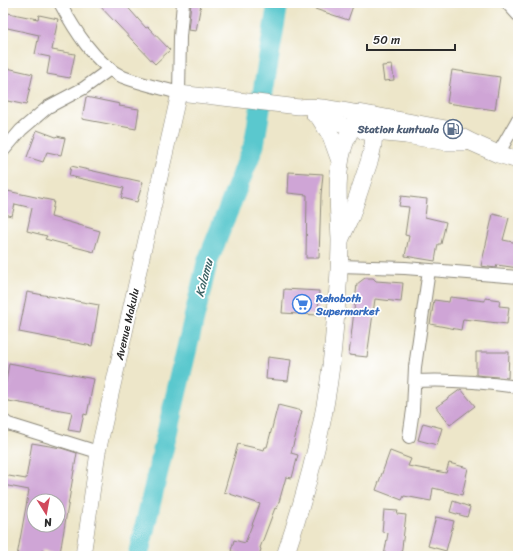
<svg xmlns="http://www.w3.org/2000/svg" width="521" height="559" viewBox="0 0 521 559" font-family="Sriracha,sans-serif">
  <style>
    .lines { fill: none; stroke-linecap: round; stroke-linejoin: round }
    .river { stroke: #5ac8ce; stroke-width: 21 }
    .building { fill: #cfa5d6; fill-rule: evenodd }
    .minor-casing { stroke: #8c887a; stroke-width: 14 }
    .major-casing { stroke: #8c887a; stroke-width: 16 }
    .highway-casing { stroke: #8c887a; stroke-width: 18 }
    .minor { stroke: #fff; stroke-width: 12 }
    .major { stroke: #fff; stroke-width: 15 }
    .highway { stroke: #fff; stroke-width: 17 }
    .labels { text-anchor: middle; stroke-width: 3.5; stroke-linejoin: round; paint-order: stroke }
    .service-label { font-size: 11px; font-weight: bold; fill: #4e5e75; stroke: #fff; text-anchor: end }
    .shop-label { font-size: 11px; font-weight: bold; fill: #366cbe; stroke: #fff; text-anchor: start }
    .street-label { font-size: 11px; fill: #2b2b2b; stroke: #fff }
    .water-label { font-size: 12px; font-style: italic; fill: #3b6264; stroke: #fff }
  </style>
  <rect width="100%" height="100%" fill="#fff"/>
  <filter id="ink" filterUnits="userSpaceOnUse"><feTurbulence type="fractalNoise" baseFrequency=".025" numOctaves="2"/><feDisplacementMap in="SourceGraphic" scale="8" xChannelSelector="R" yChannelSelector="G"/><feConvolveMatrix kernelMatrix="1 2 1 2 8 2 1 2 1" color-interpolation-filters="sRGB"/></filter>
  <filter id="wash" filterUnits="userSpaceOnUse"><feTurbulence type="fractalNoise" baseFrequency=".012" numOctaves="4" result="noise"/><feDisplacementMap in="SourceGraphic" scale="16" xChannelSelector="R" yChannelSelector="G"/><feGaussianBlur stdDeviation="0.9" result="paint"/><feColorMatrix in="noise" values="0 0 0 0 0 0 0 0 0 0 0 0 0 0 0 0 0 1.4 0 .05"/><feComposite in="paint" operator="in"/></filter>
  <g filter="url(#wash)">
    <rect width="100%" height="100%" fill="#ede6c9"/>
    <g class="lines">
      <path class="river" d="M138 556 207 263 254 145 278 3"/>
    </g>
    <g id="blocks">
      <g class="building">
        <path d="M97 3H124L146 28 148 27 170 50 155 64Z"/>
        <path d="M191 3 201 4 196 31 188 30Z"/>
        <path d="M304 3H354L348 20 303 5Z"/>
        <path d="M3 12 38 19 39 15 58 19 52 50 75 54 70 78 47 74 50 57 35 54 39 35 3 27Z"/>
        <path d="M392 65 394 80 384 81 382 66Z"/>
        <path d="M7 68 33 74 26 105 3 100V87Z"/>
        <path d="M452 70 500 77 495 110 447 103Z"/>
        <path d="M86 97 120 104 119 106 139 109 136 129 82 119Z"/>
        <path d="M37 130 56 137 57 136 65 138 61 155 47 152 43 162 27 157Z"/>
        <path d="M71 166 143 182 137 202 121 198 124 188 69 176Z"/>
        <path d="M289 172 323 174 321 195 319 258H306L307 195 288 193Z"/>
        <path d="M3 190 54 201 51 217 100 231 94 252 45 239 47 236 27 231 32 208 15 204 12 216 3 214Z"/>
        <path d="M401 196 427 199 425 217 446 222 441 244H438L435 261 405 256 409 236 405 235 409 207 399 206Z"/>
        <path d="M493 214 509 218 503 240 518 243V268L497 265 496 268 481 266Z"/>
        <path d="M365 278H373L376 281 403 283 401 302 375 299 367 357 349 355 357 284Z"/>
        <path d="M284 289 319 291 318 315 282 313Z"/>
        <path d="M27 292 99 305 92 346 19 332Z"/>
        <path d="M450 297 485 301V298L500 300 499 306 509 307 507 324 463 319 461 330 430 324 434 300 449 302Z"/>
        <path d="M476 352H509L508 378 476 375Z"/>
        <path d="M268 357 291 360 288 381 266 379Z"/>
        <path d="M9 363 94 379 87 415 84 414 80 432 68 430 72 412 3 400Z"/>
        <path d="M461 389 475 406 450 425 436 407Z"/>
        <path d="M278 405 302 411 291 453 298 455 292 478 286 477 277 509 275 508 260 548 261 549 259 556H246L231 551 234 540 245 543 260 504 224 492 238 444 264 450 265 447H267Z"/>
        <path d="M423 423 442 428 437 445 418 440Z"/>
        <path d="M32 443 61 448 77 453 60 553 42 550V556H17L29 490 3 485V475L26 479ZM34 501H58V525H34Z"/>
        <path d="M390 451 411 459 408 466 446 473 449 463 468 468 462 495 433 488 431 501 404 496 402 500 376 490Z"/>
        <path d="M453 501 470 507 467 517 450 512Z"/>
        <path d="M384 510 398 511 397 514 406 515 401 556H384L388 533 382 532Z"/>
        <path d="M436 517 454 521 446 551 428 546Z"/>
      </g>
    </g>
  </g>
  <g filter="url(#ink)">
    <use href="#blocks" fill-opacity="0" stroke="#8c887a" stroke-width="1"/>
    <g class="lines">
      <defs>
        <g id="minor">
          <path d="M60 3C74 29 95 64 123 77 141 84 161 88 179 93L180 37 183 3"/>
          <path d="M507 3 518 15"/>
          <path d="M3 151 21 130 48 107 84 88 110 69"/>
          <path d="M498 154 518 119"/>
          <path d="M339 266 405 268 518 277"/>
          <path d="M415 381C451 379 483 382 518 387"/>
          <path d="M3 420 8 424 98 452"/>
          <path d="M409 437 413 410 415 367 429 270"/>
        </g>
        <g id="major">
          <path d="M314 115 352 128"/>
          <path d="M83 556 98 452 179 93 299 107C318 104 340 110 359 113"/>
        </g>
        <g id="highway">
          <path d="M319 117 331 136 340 161"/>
          <path d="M364 131 406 135 447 142H466"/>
          <path d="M341 238 351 216 370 159 373 145 375 116"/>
          <path d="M285 556C308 488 327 418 333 346 336 311 340 275 340 240 339 211 335 178 343 149 346 136 354 125 359 113L446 129 471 142 498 154 518 160"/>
        </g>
      </defs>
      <use href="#minor" class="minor-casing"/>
      <use href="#major" class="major-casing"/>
      <use href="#highway" class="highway-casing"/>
      <use href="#minor" class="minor"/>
      <use href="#major" class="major"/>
      <use href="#highway" class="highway"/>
    </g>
  </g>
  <defs>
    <symbol id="fuel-ring" viewBox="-11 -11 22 22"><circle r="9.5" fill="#fff" stroke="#5c6f8a" stroke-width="1.5"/><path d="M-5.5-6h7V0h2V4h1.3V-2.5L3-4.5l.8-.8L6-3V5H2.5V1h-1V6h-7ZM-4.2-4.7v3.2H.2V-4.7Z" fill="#5c6f8a"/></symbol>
    <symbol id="supermarket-ring" viewBox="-11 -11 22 22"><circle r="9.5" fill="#fff" stroke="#3f7fe0" stroke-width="1.5"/><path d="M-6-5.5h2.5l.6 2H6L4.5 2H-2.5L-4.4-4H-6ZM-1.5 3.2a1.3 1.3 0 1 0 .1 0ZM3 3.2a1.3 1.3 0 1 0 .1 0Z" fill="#3f7fe0"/></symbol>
  </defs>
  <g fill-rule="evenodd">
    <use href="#fuel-ring" x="442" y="118" width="22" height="22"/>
    <use href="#supermarket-ring" x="291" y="293" width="22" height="22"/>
  </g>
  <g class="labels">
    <g class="service-label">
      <text x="439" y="133">Station kuntuala</text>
    </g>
    <g class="shop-label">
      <text x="316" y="302">Rehoboth<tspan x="316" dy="13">Supermarket</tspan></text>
    </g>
    <g class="street-label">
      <text transform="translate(127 324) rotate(-77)" y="4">Avenue Makulu</text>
    </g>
    <g class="water-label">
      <text transform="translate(204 278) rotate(-75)" y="4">Kalamu</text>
    </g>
  </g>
  <rect width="521" height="559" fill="none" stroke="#fff" stroke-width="16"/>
  <g transform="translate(46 513) rotate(169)"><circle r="19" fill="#ffffff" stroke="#aaaaaa"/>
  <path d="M0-3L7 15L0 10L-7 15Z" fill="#d1495b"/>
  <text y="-6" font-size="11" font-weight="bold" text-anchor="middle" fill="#2b2b2b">N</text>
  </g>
  <path d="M367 44v6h88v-6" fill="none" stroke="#2b2b2b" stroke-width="2"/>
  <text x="373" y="44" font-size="12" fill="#2b2b2b" stroke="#ffffff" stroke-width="3" paint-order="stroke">50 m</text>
</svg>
